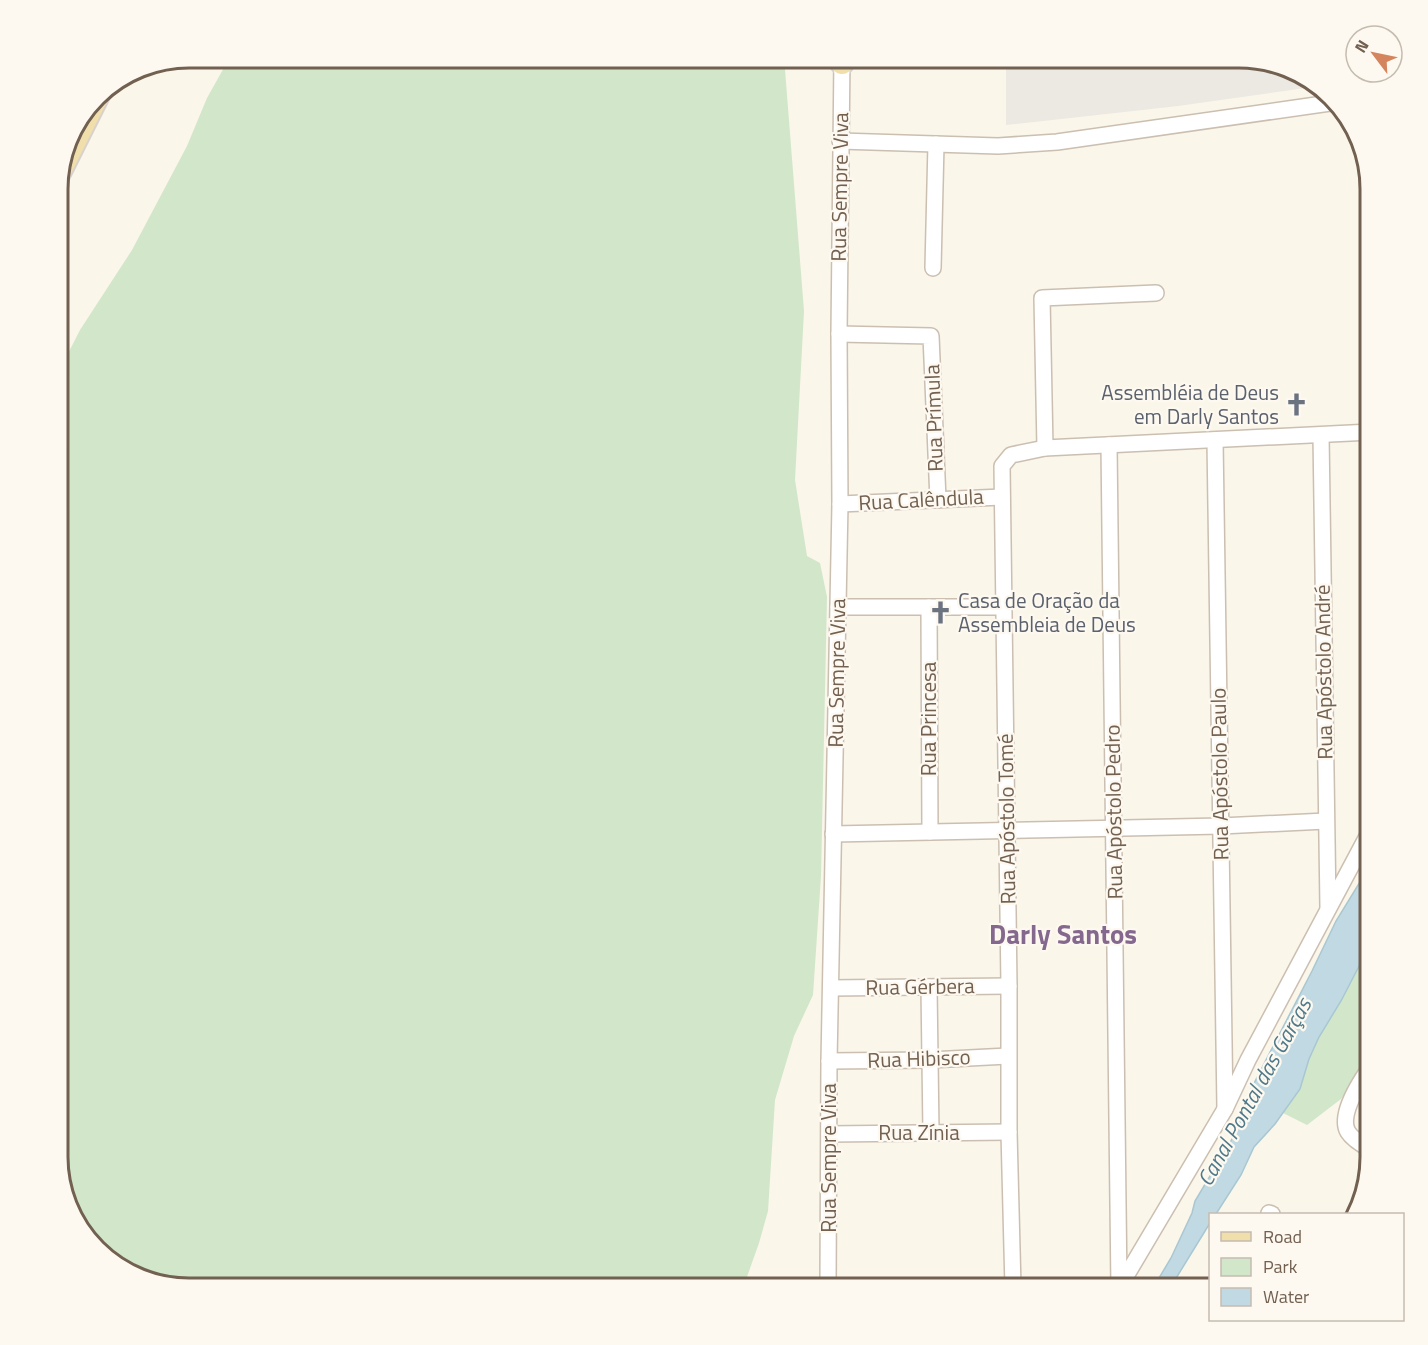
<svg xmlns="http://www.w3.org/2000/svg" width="1428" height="1345" viewBox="0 0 1428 1345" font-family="'Titillium Web',sans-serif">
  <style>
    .industrial { fill: #ece8e2 }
    .green { fill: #d2e6ca }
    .water { fill: #c0d9e2; stroke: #a8c7d2; stroke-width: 1.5 }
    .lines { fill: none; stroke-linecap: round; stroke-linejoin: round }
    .street-casing { stroke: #cbbfb1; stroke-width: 18 }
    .primary-casing { stroke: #d8d2ce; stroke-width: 26 }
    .street { stroke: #fff; stroke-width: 15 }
    .primary { stroke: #f0deab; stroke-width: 22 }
    .labels { text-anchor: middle; stroke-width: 4.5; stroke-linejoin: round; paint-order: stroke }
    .street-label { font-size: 21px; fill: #726050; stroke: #fdf9f0 }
    .worship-label { font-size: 21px; fill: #5b616d; stroke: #fdf9f0; text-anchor: end }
    .water-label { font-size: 22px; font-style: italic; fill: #507989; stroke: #fdf9f0 }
    .district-label { font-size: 27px; font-weight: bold; fill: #85688d; stroke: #fdf9f0 }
    .rim { fill: none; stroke: #726050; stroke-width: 3 }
  </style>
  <rect width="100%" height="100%" fill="#faf6ea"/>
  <path class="industrial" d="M1006 57H1248L1297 70 1319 86 1178 106 1006 125Z"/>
  <g class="green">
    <path d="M230 57H784L804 311 795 480 807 556 820 563 827 597 821 876 813 995 794 1036 775 1100 768 1211 759 1243 743 1288H189L138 1278 95 1249 67 1207 57 1165V375L80 330 132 250 187 146 207 98Z"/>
    <path d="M1371 943V1055L1341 1099 1307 1125 1283 1113 1300 1089 1309 1059 1319 1037 1341 1001Z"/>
  </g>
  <path class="water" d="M1371 864V943L1341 1001 1319 1037 1309 1059 1300 1089 1275 1124 1254 1147 1241 1175 1216 1214H1210V1223L1170 1288H1153L1171 1258 1192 1213 1195 1201 1231 1141 1240 1122 1248 1095 1312 971 1336 921Z"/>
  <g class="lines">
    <defs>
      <g id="street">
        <path d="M840 141 998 146 1057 142 1337 102"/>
        <path d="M933 268 936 144"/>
        <path d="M839 334 931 336 938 500"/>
        <path d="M1321 435 1328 907"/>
        <path d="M1215 440 1225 1109"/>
        <path d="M1109 445 1119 1288"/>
        <path d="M1045 448 1042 298 1156 293"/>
        <path d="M840 504 1002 497"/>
        <path d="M838 607H1004"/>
        <path d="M929 607 930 832"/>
        <path d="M833 834 1221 826 1326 821"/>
        <path d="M929 987 931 1132"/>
        <path d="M831 988 1009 986"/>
        <path d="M829 1061 930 1060 1008 1056"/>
        <path d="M1371 1066C1361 1080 1338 1115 1348 1132 1353 1140 1363 1145 1371 1150"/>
        <path d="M829 1134 1009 1132"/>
        <path d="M1269 1213 1272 1214"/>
        <path d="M828 1288 829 1061 840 504 839 334 842 57"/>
        <path d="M1013 1288 1009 1132V986L1002 466 1011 455 1045 448 1371 432"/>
        <path d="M1119 1288 1225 1109 1248 1060 1371 829"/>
      </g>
      <g id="primary">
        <path d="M837 57 842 63"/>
        <path d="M59 173 99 93"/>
      </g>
    </defs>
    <use href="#street" class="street-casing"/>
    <use href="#primary" class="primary-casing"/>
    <use href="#street" class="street"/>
    <use href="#primary" class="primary"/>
  </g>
  <defs>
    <symbol id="church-bare" viewBox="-9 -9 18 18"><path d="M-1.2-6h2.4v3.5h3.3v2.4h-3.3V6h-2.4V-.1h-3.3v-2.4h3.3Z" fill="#6b7280" stroke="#fdf9f0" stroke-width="2.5" paint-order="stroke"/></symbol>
  </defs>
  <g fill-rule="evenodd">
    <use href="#church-bare" x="1280" y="388" width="33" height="33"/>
    <use href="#church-bare" x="924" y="596" width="33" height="33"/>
  </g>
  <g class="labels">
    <g class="street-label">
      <text transform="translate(840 187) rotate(-89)" y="7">Rua Sempre Viva</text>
      <text transform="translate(934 418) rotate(-92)" y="7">Rua Prímula</text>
      <text transform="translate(921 500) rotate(-3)" y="7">Rua Calêndula</text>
      <text transform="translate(1324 672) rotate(-91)" y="7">Rua Apóstolo André</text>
      <text transform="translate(837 673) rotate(-89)" y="7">Rua Sempre Viva</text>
      <text transform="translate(929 719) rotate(-90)" y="7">Rua Princesa</text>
      <text transform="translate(1220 774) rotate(-91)" y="7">Rua Apóstolo Paulo</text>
      <text transform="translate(1114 812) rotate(-91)" y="7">Rua Apóstolo Pedro</text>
      <text transform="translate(1007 819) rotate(-91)" y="7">Rua Apóstolo Tomé</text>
      <text transform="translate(920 987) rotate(-1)" y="7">Rua Gérbera</text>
      <text transform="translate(919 1059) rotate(-2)" y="7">Rua Hibisco</text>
      <text x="919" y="1140">Rua Zínia</text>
      <text transform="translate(829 1158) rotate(-90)" y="7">Rua Sempre Viva</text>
    </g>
    <g class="worship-label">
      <text x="1279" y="400">Assembléia de Deus<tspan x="1279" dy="24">em Darly Santos</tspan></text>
      <text x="958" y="608" text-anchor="start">Casa de Oração da<tspan x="958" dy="24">Assembleia de Deus</tspan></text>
    </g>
    <g class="water-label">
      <text transform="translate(1254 1092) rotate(-61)" y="8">Canal Pontal das Garças</text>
    </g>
    <g class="district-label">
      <text x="1063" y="944">Darly Santos</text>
    </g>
  </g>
  <path d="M0 0H1428V1345H0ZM189 68H1239A121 121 0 0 1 1360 189V1157A121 121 0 0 1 1239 1278H189A121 121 0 0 1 68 1157V189A121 121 0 0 1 189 68Z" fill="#fdf9f0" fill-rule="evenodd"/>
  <path class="rim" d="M189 68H1239A121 121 0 0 1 1360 189V1157A121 121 0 0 1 1239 1278H189A121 121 0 0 1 68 1157V189A121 121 0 0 1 189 68Z"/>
  <rect x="1209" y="1213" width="195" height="108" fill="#fdf9f0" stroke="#c5bcb0" stroke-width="1.5"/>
  <rect x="1221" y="1232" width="30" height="9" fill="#f0deab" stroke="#c5bcb0" stroke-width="1.5"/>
  <text x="1263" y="1243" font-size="18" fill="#726050">Road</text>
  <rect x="1221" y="1258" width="30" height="18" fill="#d2e6ca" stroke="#c5bcb0" stroke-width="1.5"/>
  <text x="1263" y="1273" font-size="18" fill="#726050">Park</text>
  <rect x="1221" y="1288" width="30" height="18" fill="#c0d9e2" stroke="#c5bcb0" stroke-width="1.5"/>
  <text x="1263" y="1303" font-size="18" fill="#726050">Water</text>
  <g transform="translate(1374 54) rotate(302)"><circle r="28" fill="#fdf9f0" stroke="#c5bcb0" stroke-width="1.5"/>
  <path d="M0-4.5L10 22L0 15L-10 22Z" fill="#d5855e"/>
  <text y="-9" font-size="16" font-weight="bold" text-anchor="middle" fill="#726050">N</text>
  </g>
</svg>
